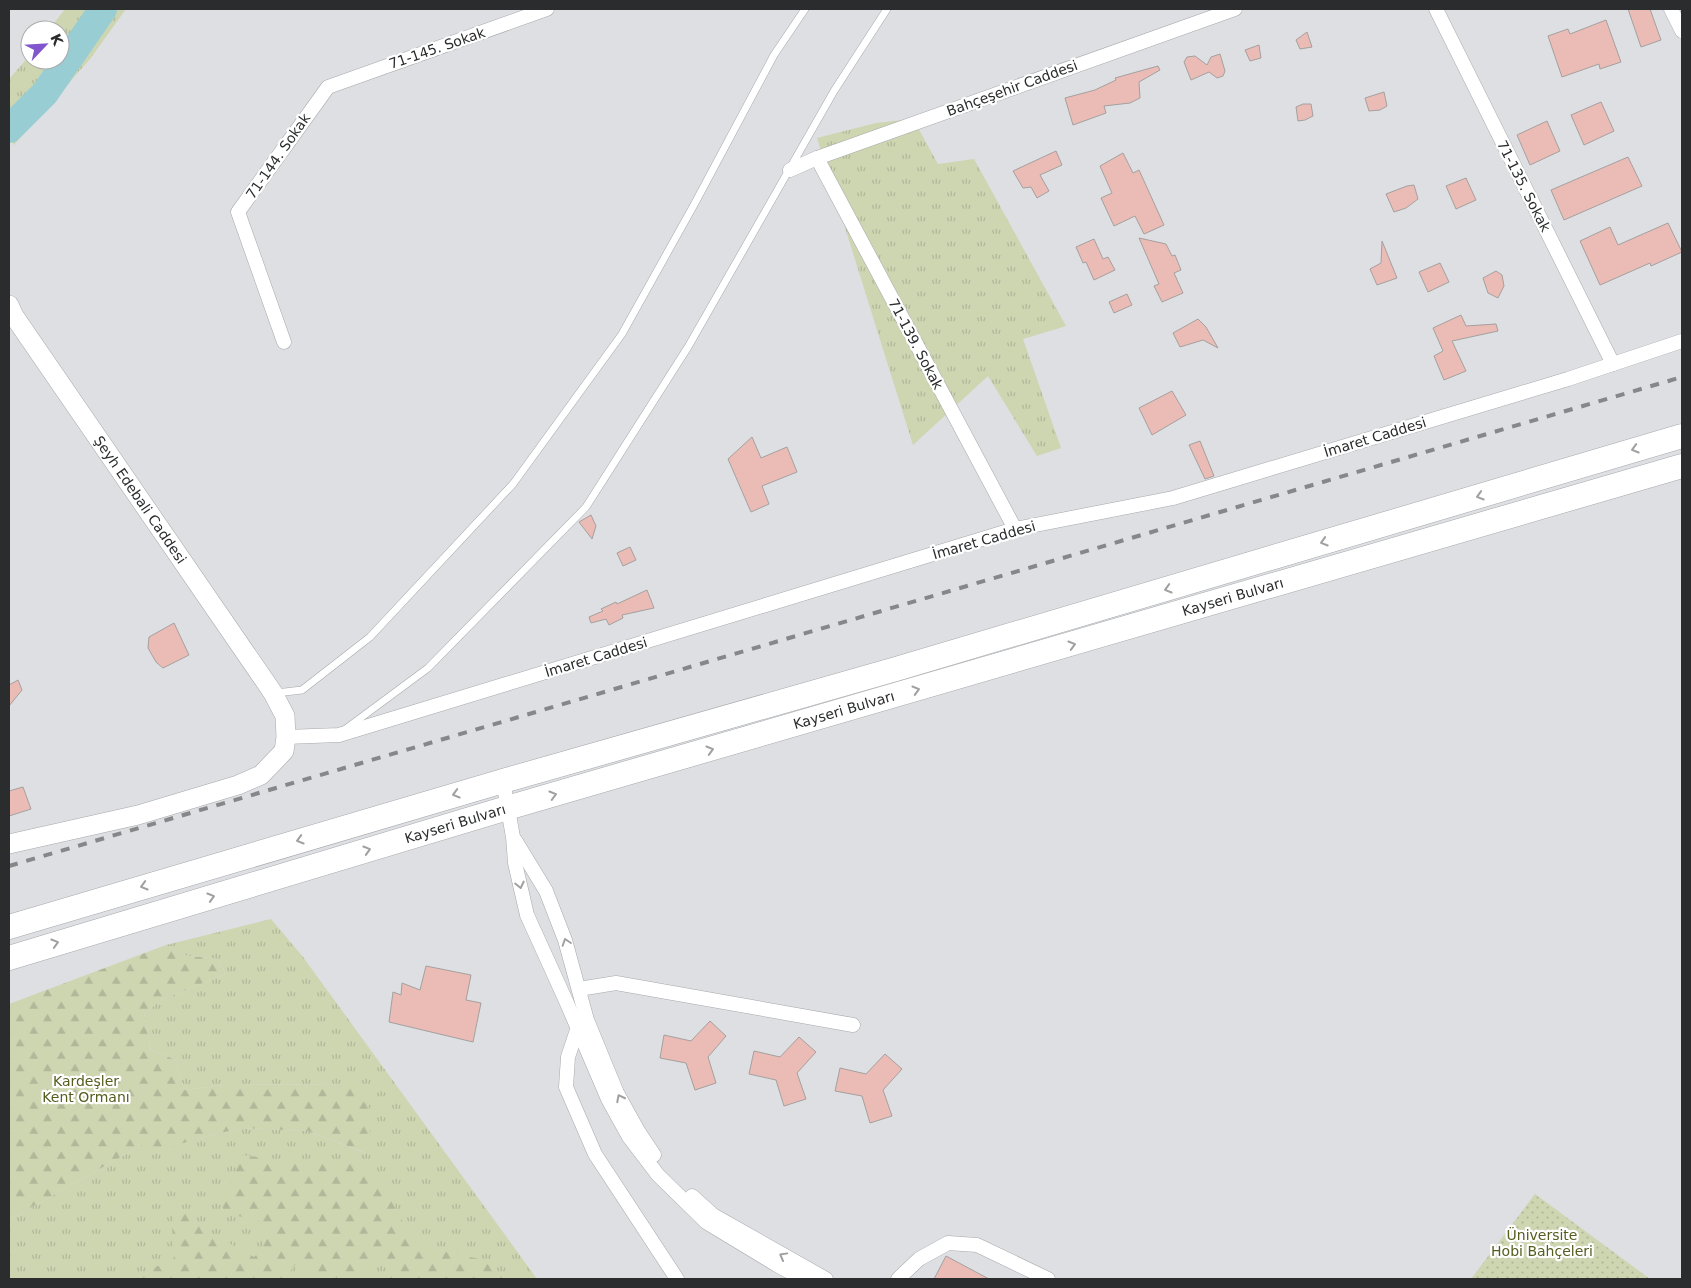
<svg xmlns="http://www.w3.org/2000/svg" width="1691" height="1288" viewBox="0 0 1691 1288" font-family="'DejaVu Sans',sans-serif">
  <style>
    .grass { fill: url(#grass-tufts) }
    .forest { fill: url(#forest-firs) }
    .garden { fill: url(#garden-dots) }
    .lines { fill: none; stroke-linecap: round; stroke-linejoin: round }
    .river { stroke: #99cdd4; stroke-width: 28 }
    .building { fill: #ebbcb6; stroke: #a4a09f }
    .lane-casing { stroke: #a6a9ac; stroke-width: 8 }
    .street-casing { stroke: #a6a9ac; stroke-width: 15 }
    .secondary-casing { stroke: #a6a9ac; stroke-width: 20 }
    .highway-casing { stroke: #a6a9ac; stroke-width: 25 }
    .lane { stroke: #fff; stroke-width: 7 }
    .street { stroke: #fff; stroke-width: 14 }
    .secondary { stroke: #fff; stroke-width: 19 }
    .highway { stroke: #fff; stroke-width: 24 }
    .rail { stroke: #868789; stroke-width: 4; stroke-dasharray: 9 9; stroke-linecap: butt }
    .oneway { stroke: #a0a0a0 }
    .labels { text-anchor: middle; stroke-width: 4.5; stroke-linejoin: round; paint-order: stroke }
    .street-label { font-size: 14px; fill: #2b2c2d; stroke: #fff }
    .park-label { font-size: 14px; fill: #555d1f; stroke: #fff }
  </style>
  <defs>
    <pattern id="grass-tufts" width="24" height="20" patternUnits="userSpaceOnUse" patternTransform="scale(1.25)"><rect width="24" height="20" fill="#ced5b1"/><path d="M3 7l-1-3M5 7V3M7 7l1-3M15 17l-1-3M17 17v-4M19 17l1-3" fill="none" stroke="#b1b799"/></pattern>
    <pattern id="forest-firs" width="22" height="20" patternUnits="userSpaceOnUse" patternTransform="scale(1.25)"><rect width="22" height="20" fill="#ced5b1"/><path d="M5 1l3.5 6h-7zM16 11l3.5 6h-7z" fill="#b1b799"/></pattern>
    <pattern id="garden-dots" width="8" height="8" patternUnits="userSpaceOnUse" patternTransform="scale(1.25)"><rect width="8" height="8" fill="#ced5b1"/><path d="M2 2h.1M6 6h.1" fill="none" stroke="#b1b799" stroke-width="1.8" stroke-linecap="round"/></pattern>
  </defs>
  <rect width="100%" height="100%" fill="#dddfe2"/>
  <g class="grass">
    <path d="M65 9H126L90 59 14 145 9 137V79L30 55V60H60V30H49Z"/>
    <path d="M913 119 938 164 974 159 1066 326 1023 339 1061 448 1037 456 988 376 913 445 817 138 876 123Z"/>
    <path d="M271 919 303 957 537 1279H9V1220L142 1145 199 1138 242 1128 307 1131 366 1153 348 1084 225 1085 184 1090 176 1060 151 1050 144 1013 163 999 226 974 218 959 181 955 166 945Z"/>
  </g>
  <g class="forest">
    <path d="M166 945 181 955 218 959 226 974 163 999 144 1013 151 1050 176 1060 184 1090 225 1085 348 1084 369 1107 370 1141 367 1153 307 1131 242 1128 199 1138 149 1154 142 1145 9 1220V1004Z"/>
    <path d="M241 1155 298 1162 361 1163 379 1179 407 1229 428 1248 480 1259 510 1279H386L387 1265 375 1254 353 1279H315L298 1261 285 1279H135V1277L174 1258 172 1225 178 1205 214 1235 254 1257 263 1248 259 1221 225 1213 214 1188 230 1184Z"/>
  </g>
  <path class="garden" d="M1535 1194 1650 1279H1471Z"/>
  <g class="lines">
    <path class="river" d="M9 129 45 93 103 9"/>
  </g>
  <g class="building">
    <path d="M1628 9H1650L1661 40 1641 47Z"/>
    <path d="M1606 20 1621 62 1600 69 1599 64 1562 77 1548 36 1568 29 1570 34Z"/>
    <path d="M1307 32 1312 47 1300 49 1296 40Z"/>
    <path d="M1259 45 1261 58 1250 61 1245 50Z"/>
    <path d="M1220 54 1225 71 1223 76 1217 78 1209 72 1191 80 1184 62 1187 57 1195 56 1207 65 1211 57Z"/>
    <path d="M1158 66 1160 70 1139 82 1140 98 1130 103 1104 106 1106 113 1073 125 1065 98 1095 90 1116 80 1115 78Z"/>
    <path d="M1384 92 1387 106 1380 110 1369 111 1365 98Z"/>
    <path d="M1601 102 1614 131 1584 145 1571 115Z"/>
    <path d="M1303 104H1311L1313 116 1305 120 1298 121 1296 107Z"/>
    <path d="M1547 121 1560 151 1530 165 1517 135Z"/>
    <path d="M1056 151 1062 165 1040 175 1049 191 1037 198 1031 187 1023 188 1013 171Z"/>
    <path d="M1123 153 1133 173 1139 170 1164 225 1144 234 1135 216 1114 226 1101 198 1112 193 1100 166Z"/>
    <path d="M1628 157 1642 186 1564 220 1551 190Z"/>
    <path d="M1466 178 1476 200 1456 209 1446 186Z"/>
    <path d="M1414 185 1418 199 1406 208 1394 212 1386 194 1407 186Z"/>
    <path d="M1668 223 1682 252 1651 266 1650 263 1600 285 1580 241 1610 227 1618 245Z"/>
    <path d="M1139 238 1166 244 1172 256 1175 255 1181 270 1174 273 1183 293 1162 302 1154 286 1159 284Z"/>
    <path d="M1094 239 1103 259 1108 257 1115 270 1094 280 1086 262 1083 263 1076 247Z"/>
    <path d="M1382 241 1397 278 1377 285 1370 269 1381 263Z"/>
    <path d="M1440 263 1449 282 1428 292 1419 272Z"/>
    <path d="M1496 271 1502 275 1504 286 1498 298 1488 293 1483 278Z"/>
    <path d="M1127 294 1132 305 1114 313 1109 302Z"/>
    <path d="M1461 315 1466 326 1496 324 1498 331 1452 341 1466 371 1444 380 1434 356 1443 351 1433 328Z"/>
    <path d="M1198 319 1206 327 1218 348 1203 340 1180 347 1173 333Z"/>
    <path d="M1172 391 1186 415 1152 435 1139 408Z"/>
    <path d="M752 437 761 458 787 447 797 472 762 486 769 504 751 512 728 459Z"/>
    <path d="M1200 441 1214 476 1205 479 1189 445Z"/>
    <path d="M591 515 596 526 592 539 579 522Z"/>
    <path d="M630 547 636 560 623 566 617 553Z"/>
    <path d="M647 590 654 608 622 615 623 618 609 625 606 619 591 623 589 617 603 611 601 609 616 602 617 604Z"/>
    <path d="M174 623 189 655 163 668 156 662 148 648 149 637Z"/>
    <path d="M18 680 22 690 9 706V685Z"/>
    <path d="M23 787 31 809 9 816V791Z"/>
    <path d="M426 966 471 975 466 1000 481 1003 473 1042 389 1022 393 992 401 995 402 983 420 990Z"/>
    <path d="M710 1021 726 1036 708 1057 716 1083 695 1090 686 1063 660 1058 664 1035 691 1041Z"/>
    <path d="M799 1037 816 1052 797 1073 806 1099 784 1106 776 1080 749 1074 754 1051 780 1057Z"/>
    <path d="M885 1054 902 1069 883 1090 892 1116 870 1123 862 1096 835 1091 840 1068 866 1074Z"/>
    <path d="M946 1256 989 1279H934Z"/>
  </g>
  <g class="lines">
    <defs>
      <g id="lane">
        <path d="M276 693 302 690 370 637 513 484 622 334 695 203 774 55 805 9"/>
        <path d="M347 728 428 668 586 507 688 347 834 91 887 9"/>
      </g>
      <g id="street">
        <path d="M1436 9 1613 364"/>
        <path d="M1671 9 1682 31"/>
        <path d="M817 158 1015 529"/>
        <path d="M790 170 817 158 1235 9"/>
        <path d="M284 342 238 212 328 87 547 9"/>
        <path d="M286 737 339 735 1015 529 1173 498 1568 379 1682 341"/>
        <path d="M503 781 513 837 515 863 527 915 566 1001 608 1099 629 1137 658 1175 706 1222 777 1265 803 1279"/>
        <path d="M515 840 546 891 565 940 587 1020 617 1093 638 1131 654 1155"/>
        <path d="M579 989 616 983 853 1025"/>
        <path d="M578 1027 568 1057 566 1087 595 1154 677 1279"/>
        <path d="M692 1196 713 1215 826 1279"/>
        <path d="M898 1279 919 1259 948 1243 977 1245 1048 1279"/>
      </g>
      <g id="secondary">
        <path id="s1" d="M9 305 14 316 273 693 285 716 286 737 284 751 261 775 238 785 138 815 9 844"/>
      </g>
      <g id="highway">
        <path d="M9 927 503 781 896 669 1682 436"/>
        <path id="s2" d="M9 958 507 808 1682 466"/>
      </g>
    </defs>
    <use href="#lane" class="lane-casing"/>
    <use href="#street" class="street-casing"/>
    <use href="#secondary" class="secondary-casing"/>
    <use href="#highway" class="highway-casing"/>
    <use href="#lane" class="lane"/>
    <use href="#street" class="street"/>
    <use href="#secondary" class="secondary"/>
    <use href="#highway" class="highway"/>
    <path class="rail" d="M9 866 1682 377"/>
  </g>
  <defs><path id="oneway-chevron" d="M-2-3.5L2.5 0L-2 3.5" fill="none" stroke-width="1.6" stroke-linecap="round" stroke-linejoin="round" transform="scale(1.25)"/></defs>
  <g class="oneway">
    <use href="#oneway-chevron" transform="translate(1635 449) rotate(164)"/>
    <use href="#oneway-chevron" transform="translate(1480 496) rotate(163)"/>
    <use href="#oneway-chevron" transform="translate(1324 542) rotate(163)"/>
    <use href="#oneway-chevron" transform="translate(1168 589) rotate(164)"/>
    <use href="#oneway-chevron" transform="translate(1072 645) rotate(-16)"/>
    <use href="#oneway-chevron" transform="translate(916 690) rotate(-16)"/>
    <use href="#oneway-chevron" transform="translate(710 750) rotate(-16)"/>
    <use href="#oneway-chevron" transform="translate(456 794) rotate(164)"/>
    <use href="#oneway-chevron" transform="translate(553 795) rotate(-16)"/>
    <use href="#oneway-chevron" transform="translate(300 840) rotate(164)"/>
    <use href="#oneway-chevron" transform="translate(367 850) rotate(-17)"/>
    <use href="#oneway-chevron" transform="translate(520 885) rotate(77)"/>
    <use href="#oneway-chevron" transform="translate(144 886) rotate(164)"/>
    <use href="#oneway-chevron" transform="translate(211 897) rotate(-17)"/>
    <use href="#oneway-chevron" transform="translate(566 942) rotate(-108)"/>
    <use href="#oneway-chevron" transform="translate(55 943) rotate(-17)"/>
    <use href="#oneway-chevron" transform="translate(620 1098) rotate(-117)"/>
    <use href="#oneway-chevron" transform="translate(783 1256) rotate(-151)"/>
  </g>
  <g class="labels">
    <g class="street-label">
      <text transform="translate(437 48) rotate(-19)" y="5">71-145. Sokak</text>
      <text transform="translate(1012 88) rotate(-20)" y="5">Bahçeşehir Caddesi</text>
      <text transform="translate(278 156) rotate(-55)" y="5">71-144. Sokak</text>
      <text transform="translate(1524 186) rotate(63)" y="5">71-135. Sokak</text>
      <text transform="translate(916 344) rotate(62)" y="5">71-139. Sokak</text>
      <text transform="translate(1375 437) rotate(-17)" y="5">İmaret Caddesi</text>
      <text dy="5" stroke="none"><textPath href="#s1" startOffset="235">Şeyh Edebali Caddesi</textPath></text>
      <text transform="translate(984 540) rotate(-16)" y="5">İmaret Caddesi</text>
      <text dy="5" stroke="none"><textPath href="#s2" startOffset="1276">Kayseri Bulvarı</textPath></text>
      <text transform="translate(596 657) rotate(-17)" y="5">İmaret Caddesi</text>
      <text dy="5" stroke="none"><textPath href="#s2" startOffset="871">Kayseri Bulvarı</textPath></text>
      <text dy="5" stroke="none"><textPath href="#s2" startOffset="466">Kayseri Bulvarı</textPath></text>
    </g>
    <g class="park-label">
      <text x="86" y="1086">Kardeşler<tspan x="86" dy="16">Kent Ormanı</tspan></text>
      <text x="1542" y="1240">Üniversite<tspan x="1542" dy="16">Hobi Bahçeleri</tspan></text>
    </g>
  </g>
  <rect width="1691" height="1288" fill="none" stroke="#2b2c2d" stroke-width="20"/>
  <g transform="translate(45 45) rotate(65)"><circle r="24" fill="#ffffff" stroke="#aaabab"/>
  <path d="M0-4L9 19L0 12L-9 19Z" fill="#8155ce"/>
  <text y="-8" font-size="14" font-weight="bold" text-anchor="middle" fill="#2b2c2d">K</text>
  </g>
</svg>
